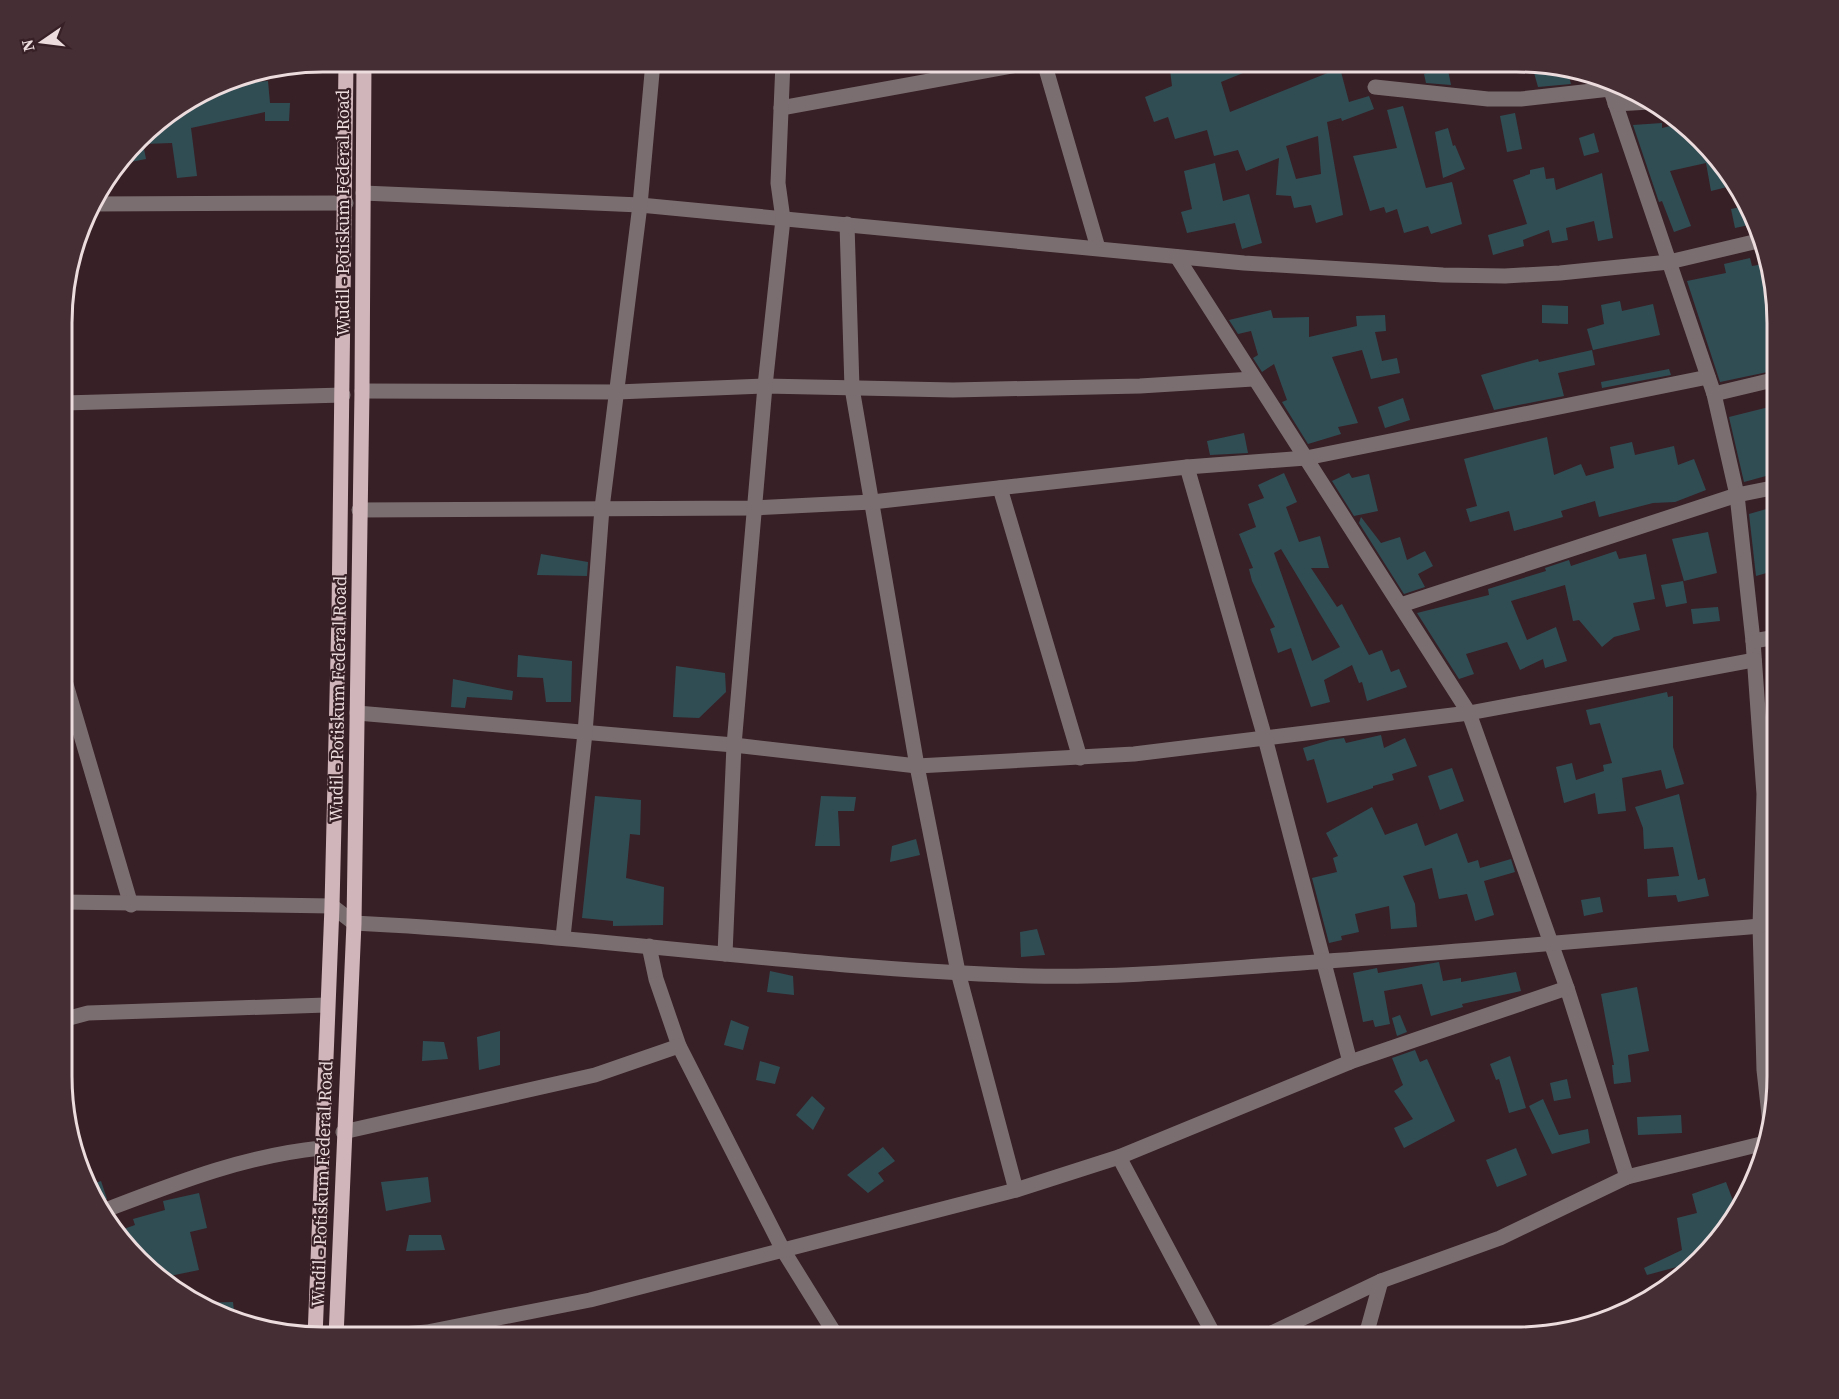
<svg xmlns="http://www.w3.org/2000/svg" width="1839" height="1399" viewBox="0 0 1839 1399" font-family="'Source Serif 4',serif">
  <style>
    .building { fill: #304d54; fill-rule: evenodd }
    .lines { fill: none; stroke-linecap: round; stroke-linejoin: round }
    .minor { stroke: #7b6e71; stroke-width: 15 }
    .major { stroke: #d0b5ba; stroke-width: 15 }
    .labels { text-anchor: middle; stroke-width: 4.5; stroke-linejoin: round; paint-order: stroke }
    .street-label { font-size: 18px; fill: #ecdcde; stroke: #372026 }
    .rim { fill: none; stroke: #ecdcde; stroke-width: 3 }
  </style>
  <rect width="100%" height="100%" fill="#372026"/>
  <g class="building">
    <path d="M1169 62H1270L1221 82 1230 112 1340 68 1349 102 1369 96 1374 109 1342 121 1341 118 1327 122 1343 215 1316 223 1311 205 1294 208 1291 196 1276 195 1279 158 1246 171 1238 150 1214 156 1207 130 1175 139 1168 117 1154 122 1145 97 1172 86ZM1318 136 1321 174 1296 179 1286 146Z"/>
    <path d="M1531 62 1567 70 1571 84 1538 87Z"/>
    <path d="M1447 65 1451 85 1426 83 1424 74Z"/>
    <path d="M268 81 270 103H290L289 121H265V112L191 128 197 176 177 178 172 143 143 144 146 159 120 164 151 126 221 85Z"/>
    <path d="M1403 106 1426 188 1452 182 1462 224 1431 234 1428 226 1404 233 1397 209 1386 213 1384 207 1370 211 1353 156 1397 148 1387 110Z"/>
    <path d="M1515 113 1522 149 1507 152 1500 116Z"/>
    <path d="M1662 123V128L1683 123 1688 126 1696 150 1703 149 1702 144 1724 173 1727 187 1711 191 1706 163 1670 171 1691 226 1674 232 1662 201 1659 202 1633 125Z"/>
    <path d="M1448 128 1453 146 1455 145 1465 169 1443 178 1435 132Z"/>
    <path d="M1594 133 1599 152 1584 156 1579 138Z"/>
    <path d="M1215 163 1223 201 1249 194 1262 243 1242 249 1235 223 1187 233 1181 212 1192 209 1184 171Z"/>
    <path d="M1544 167 1546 179 1554 178 1556 190 1602 173 1613 238 1598 241 1594 221 1566 228 1568 240 1552 243 1549 230 1523 240 1524 246 1493 255 1488 235 1527 224 1513 180 1530 174V170Z"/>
    <path d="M1745 206 1749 225 1735 228 1731 209Z"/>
    <path d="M1750 258 1752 266 1764 264 1778 323 1777 370 1720 382 1687 281 1726 273 1724 264Z"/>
    <path d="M1620 301 1622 311 1653 304 1660 335 1593 350 1587 329 1604 324 1601 305Z"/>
    <path d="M1542 305 1568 306V324L1542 323Z"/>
    <path d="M1271 310 1273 318 1309 317V337L1357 326 1356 316 1385 315 1386 331 1375 332 1382 361 1397 358 1400 373 1371 379 1362 350 1332 357 1358 423 1338 427 1341 434 1308 444 1282 402 1287 400 1274 364 1262 372 1253 358 1258 355 1251 331 1238 334 1229 320Z"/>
    <path d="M1592 350 1595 365 1558 373 1564 396 1494 410 1481 375 1523 363 1538 359 1539 362Z"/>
    <path d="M1669 369 1671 375 1602 388 1601 382Z"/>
    <path d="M1403 398 1410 420 1385 428 1378 407Z"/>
    <path d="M1777 405V473L1744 482 1729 417Z"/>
    <path d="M1244 433 1248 453 1210 455 1207 441Z"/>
    <path d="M1547 437 1554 475 1581 464 1586 476 1614 468 1610 447 1632 442 1635 455 1674 446 1678 465 1694 459 1706 490 1675 502 1653 503 1599 517 1595 501 1561 511 1563 517 1514 531 1509 511 1470 522 1466 509 1477 506 1464 459Z"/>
    <path d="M1284 473 1297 502 1286 507 1299 542 1320 536 1329 568H1311L1337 607 1342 604 1369 655 1382 650 1391 672 1399 669 1407 687 1367 701 1362 682 1359 683 1352 665 1324 680 1330 702 1311 707 1291 648 1278 653 1270 629 1275 627 1252 581 1249 569 1253 568 1239 534 1256 527 1248 504 1264 498 1258 485ZM1281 549 1340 647 1312 661 1274 553Z"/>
    <path d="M1349 473 1352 478 1369 474 1378 511 1354 516 1332 481Z"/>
    <path d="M1777 506V540L1769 542 1777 570 1756 576 1749 514Z"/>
    <path d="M1361 517 1381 543 1400 537 1407 560 1425 551 1433 566 1418 574 1425 587 1404 594 1359 523Z"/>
    <path d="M1708 532 1717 573 1684 581 1672 539Z"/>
    <path d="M1616 551 1619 559 1646 554 1655 599 1633 603 1640 630 1614 637 1602 647 1579 620 1573 621 1565 585 1511 601 1527 640 1556 627 1567 661 1545 668 1543 659 1520 670 1507 642 1466 654 1474 674 1459 679 1417 613 1489 595 1488 589 1546 571 1545 568 1569 560 1571 566Z"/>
    <path d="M541 554 588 562 587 576 537 575Z"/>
    <path d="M1683 581 1687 603 1666 607 1661 585Z"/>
    <path d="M1718 607 1720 621 1693 624 1691 609Z"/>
    <path d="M518 655 572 661 571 702H546L543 678 517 677Z"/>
    <path d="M676 666 725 673 726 692 699 718 673 717Z"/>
    <path d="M453 679 513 691 512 700 467 697 465 708 451 707Z"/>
    <path d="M1667 692 1668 697 1673 696V747L1684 784 1666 789 1661 770 1622 778 1626 811 1598 814 1595 793 1564 803 1556 767 1572 763 1576 780 1604 771 1603 765 1612 763 1600 723 1590 725 1586 710Z"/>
    <path d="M1381 735 1384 748 1405 738 1417 766 1392 774 1394 780 1373 786V788L1327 803 1314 759 1307 761 1303 748 1330 740 1344 738 1346 743Z"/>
    <path d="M1452 768 1464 801 1440 810 1428 776Z"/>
    <path d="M1679 794 1698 880 1705 878 1709 896 1678 902 1676 895 1648 897 1647 879 1679 876 1673 847 1644 849 1643 828 1635 807Z"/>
    <path d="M595 796 641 800 640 835 630 834 626 878 664 887 663 925 613 926V921L582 918Z"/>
    <path d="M821 796 856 797 854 811H838L840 846H815Z"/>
    <path d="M1372 807 1385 835 1417 823 1425 846 1457 833 1468 863 1478 860 1480 868 1511 859 1515 872 1484 881 1494 915 1475 921 1467 894 1439 899 1432 868 1403 876 1415 904 1417 927 1391 929 1389 906 1355 914 1359 932 1341 936 1342 940 1329 943 1312 878 1337 872 1333 858 1338 856 1326 833Z"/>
    <path d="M916 839 920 855 890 862 892 846Z"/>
    <path d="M1600 897 1603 912 1584 916 1581 900Z"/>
    <path d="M1037 929 1045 955 1021 957 1020 932Z"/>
    <path d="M1439 962 1443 981 1461 978V982L1516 972 1521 991 1462 1004 1463 1007 1431 1016 1422 984 1384 991 1390 1024 1375 1027 1373 1020 1363 1022 1353 973 1377 968 1378 973Z"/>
    <path d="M770 971 793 976 794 995 767 992Z"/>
    <path d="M1637 987 1649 1051 1628 1055 1631 1082 1614 1084 1612 1065H1614L1601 994Z"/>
    <path d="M1400 1015 1407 1032 1397 1036 1392 1018Z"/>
    <path d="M731 1020 749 1027 743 1050 724 1045Z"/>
    <path d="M500 1031V1065L479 1070 477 1037Z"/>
    <path d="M423 1041 444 1042 448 1059 422 1061Z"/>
    <path d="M1415 1050 1420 1062 1427 1059 1455 1121 1404 1148 1394 1128 1413 1119 1394 1091 1403 1085 1392 1058Z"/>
    <path d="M1510 1056 1526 1108 1509 1113 1499 1079 1496 1080 1490 1064Z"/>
    <path d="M760 1061 780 1067 775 1084 756 1080Z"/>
    <path d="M1567 1079 1571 1098 1554 1101 1550 1083Z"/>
    <path d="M812 1096 825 1108 813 1130 796 1115Z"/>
    <path d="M1543 1099 1559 1135 1588 1129 1590 1143 1552 1154 1529 1106Z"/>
    <path d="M1681 1115 1682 1133 1638 1135 1637 1117Z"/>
    <path d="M883 1147 895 1161 878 1173 884 1181 868 1193 847 1175Z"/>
    <path d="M1516 1148 1527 1175 1497 1187 1486 1160Z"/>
    <path d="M428 1177 431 1202 386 1211 381 1182Z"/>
    <path d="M101 1181 107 1199 97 1203 87 1186Z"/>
    <path d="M1726 1182 1735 1206 1727 1209 1731 1218 1713 1248 1695 1262 1647 1275 1644 1268 1682 1250 1677 1218 1697 1213 1692 1194Z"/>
    <path d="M199 1193 207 1228 190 1232 199 1270 160 1278 151 1273 118 1231 135 1225 133 1219 165 1210 163 1201Z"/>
    <path d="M409 1235H441L445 1250 406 1251Z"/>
    <path d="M233 1302 235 1320 223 1318 200 1303Z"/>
  </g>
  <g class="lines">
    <g class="minor">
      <path d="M1044 62 1098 248"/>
      <path d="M1607 79 1714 394 1737 495 1753 641 1764 794 1760 926 1764 1070 1770 1124"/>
      <path d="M1375 87 1488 99H1521L1610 89"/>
      <path d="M1615 104 1650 102"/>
      <path d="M781 108 1034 62"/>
      <path d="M363 193 640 205 1244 263 1443 275 1505 276 1560 273 1669 262 1758 241"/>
      <path d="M92 204 346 203"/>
      <path d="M847 224 852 388 917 766 958 972 1016 1190"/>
      <path d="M1177 257 1469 713 1567 988 1627 1177"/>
      <path d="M362 391 617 392 765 386 953 390 1140 386 1253 379"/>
      <path d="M1714 394 1777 379"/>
      <path d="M64 403 343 395"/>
      <path d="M1187 467 1265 738 1350 1062"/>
      <path d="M1000 488 1080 758"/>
      <path d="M359 510 754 508 872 502 1187 467 1306 458 1708 377"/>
      <path d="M1401 605 1737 495 1777 487"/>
      <path d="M1753 641 1777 637"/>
      <path d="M63 674 131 905"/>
      <path d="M357 713 734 745 917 766 1134 754 1469 713 1754 660"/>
      <path d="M62 902 332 906 354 923C580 934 805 969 1032 976 1117 978 1202 970 1287 964 1445 953 1602 939 1760 926"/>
      <path d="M563 937 585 733 602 508 640 205 653 62"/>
      <path d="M649 946 656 979 679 1046 783 1250 837 1337"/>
      <path d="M725 954 734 745 765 386 783 219 778 183 783 62"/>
      <path d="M62 1020 88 1013 326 1005"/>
      <path d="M343 1132 595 1075 679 1046"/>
      <path d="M1119 1157 1215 1337"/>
      <path d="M103 1211C176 1183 243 1156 321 1148"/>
      <path d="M368 1337 427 1332 590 1300 1016 1190 1119 1157 1350 1062 1567 988"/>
      <path d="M1263 1337 1381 1281 1500 1238 1627 1177 1765 1143"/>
      <path d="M1361 1337 1368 1328 1381 1281"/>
    </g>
    <g class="major">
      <path d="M315 1337 332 906 339 613 346 62"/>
      <path d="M336 1337 354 923 362 391 364 62"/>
    </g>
  </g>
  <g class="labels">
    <g class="street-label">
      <text transform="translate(343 213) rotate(-90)" y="6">Wudil - Potiskum Federal Road</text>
      <text transform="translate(338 699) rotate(-89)" y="6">Wudil - Potiskum Federal Road</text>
      <text transform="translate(322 1184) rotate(-88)" y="6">Wudil - Potiskum Federal Road</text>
    </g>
  </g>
  <path d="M0 0H1839V1399H0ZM323 72H1516A251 251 0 0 1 1767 323V1076A251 251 0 0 1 1516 1327H323A251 251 0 0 1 72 1076V323A251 251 0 0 1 323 72Z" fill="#452f35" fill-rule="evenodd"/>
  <path class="rim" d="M323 72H1516A251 251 0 0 1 1767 323V1076A251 251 0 0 1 1516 1327H323A251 251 0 0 1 72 1076V323A251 251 0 0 1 323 72Z"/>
  <g transform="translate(42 42) rotate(256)" stroke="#372026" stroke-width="4.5" paint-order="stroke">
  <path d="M0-4.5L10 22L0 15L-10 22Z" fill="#ecdcde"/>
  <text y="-9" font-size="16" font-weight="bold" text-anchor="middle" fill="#ecdcde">N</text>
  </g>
</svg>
